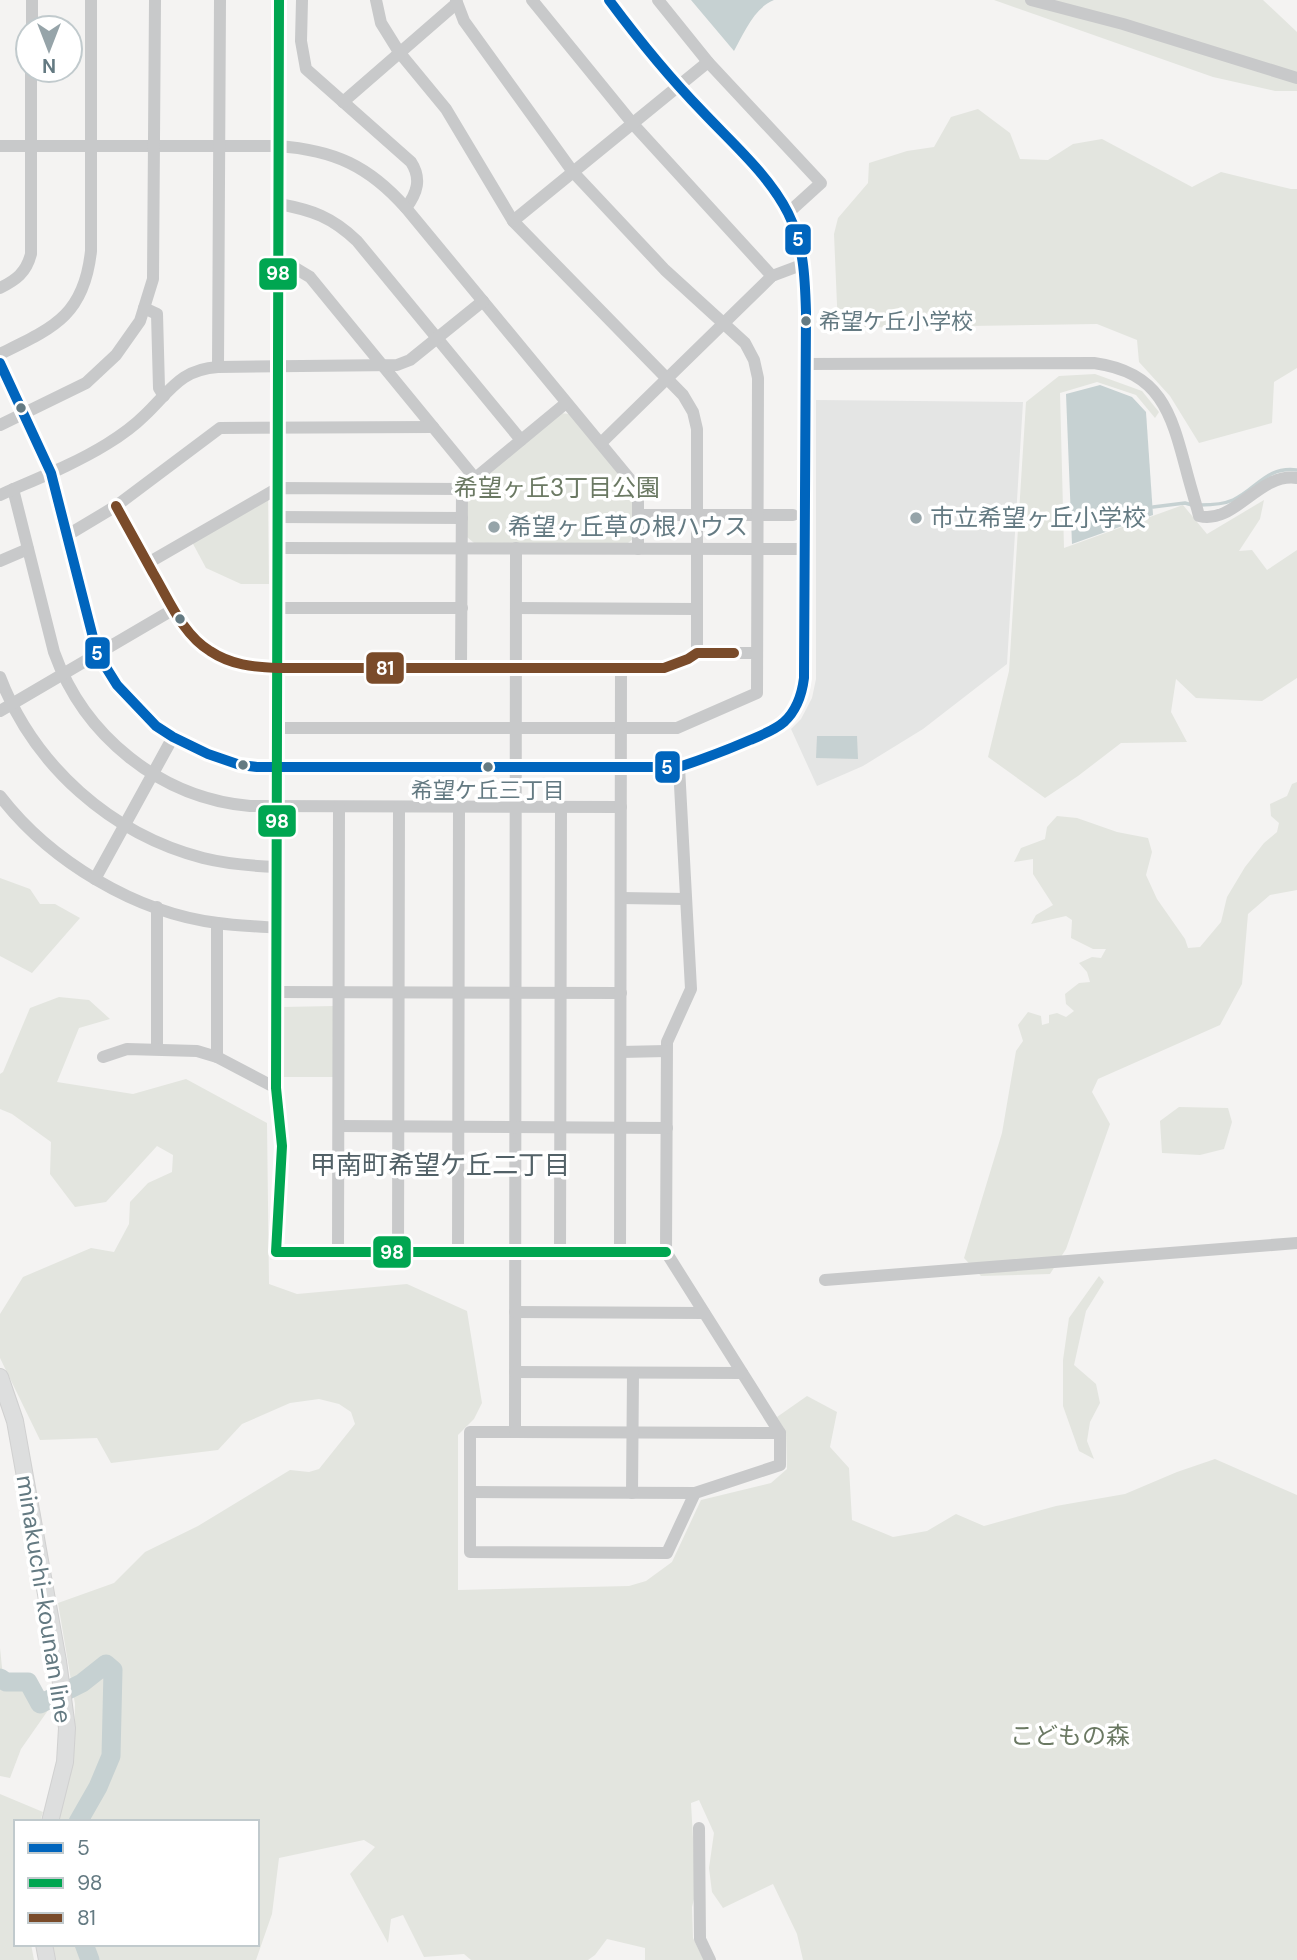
<svg xmlns="http://www.w3.org/2000/svg" width="1297" height="1960" viewBox="0 0 1297 1960" font-family="'DM Sans','Noto Sans JP',sans-serif">
  <style>
    .built { fill: #e4e5e4 }
    .green { fill: #e3e5df }
    .water { fill: #c6d1d2 }
    .lines { fill: none; stroke-linecap: round; stroke-linejoin: round }
    .stream { stroke: #c6d1d2; stroke-width: 3.5 }
    .river { stroke: #c6d1d2; stroke-width: 19 }
    .major-casing { stroke: #d0d0d0; stroke-width: 18 }
    .minor { stroke: #c8c9ca; stroke-width: 12 }
    .major { stroke: #dddede; stroke-width: 16 }
    .bus-1-casing { stroke: #fff; stroke-width: 16 }
    .bus-2-casing { stroke: #fff; stroke-width: 16 }
    .bus-3-casing { stroke: #fff; stroke-width: 16 }
    .bus-1 { stroke: #0065bd; stroke-width: 10 }
    .bus-2 { stroke: #00a651; stroke-width: 10 }
    .bus-3 { stroke: #7a4b2a; stroke-width: 10 }
    .bus-dot { fill: #647a82; stroke: #fff; stroke-width: 2.5 }
    .poi-dot { fill: #96a4a9; stroke: #fff; stroke-width: 2.5 }
    .labels { text-anchor: middle; stroke-width: 7; stroke-linejoin: round; paint-order: stroke }
    .bus-label { font-size: 22px; fill: #647a82; stroke: #fff; text-anchor: start }
    .park-label { font-size: 24px; fill: #6b7963; stroke: #fff }
    .poi-label { font-size: 24px; fill: #647a82; stroke: #fff; text-anchor: start }
    .street-label { font-size: 24px; fill: #647a82; stroke: #fff }
    .neighbourhood-label { font-size: 26px; fill: #526167; stroke: #fff }
    .line-badge { stroke: #fff; stroke-width: 2.5 }
    .badge-label { font-size: 19px; text-anchor: middle; font-weight: bold; fill: #fff }
  </style>
  <rect width="100%" height="100%" fill="#f4f3f2"/>
  <path class="built" d="M816 400 1023 402 1007 664 923 729 863 766 817 786 791 729 801 719 812 698 816 679Z"/>
  <g class="green">
    <path d="M994 0H1263L1297 32V91H1275L1213 77Z"/>
    <path d="M978 109 1010 133 1020 159 1048 160 1073 144 1102 139 1192 187 1221 172 1291 189H1297V368L1274 382 1272 423 1199 443 1170 396 1139 362 1137 340 1097 324 838 328 834 234 838 218 868 183 869 163 907 151 934 147 951 117Z"/>
    <path d="M1095 374 1142 391 1159 412 1155 418 1136 395 1097 382 1060 393 1064 548 1183 505 1207 534 1264 500 1260 519 1239 551 1252 550 1267 570 1297 550V678L1262 701 1196 698 1176 679 1171 712 1187 742 1121 743 1078 776 1045 798 988 757 1009 671 1026 402 1059 376Z"/>
    <path d="M560 413 570 414 629 487 633 499 634 538 628 543H474L467 537V497L472 486Z"/>
    <path d="M268 496 269 584H241L206 568 192 542Z"/>
    <path d="M1297 782V890L1270 895 1248 914 1242 984 1220 1025 1098 1079 1092 1092 1110 1124 1066 1249 1050 1274 981 1276 964 1258 1002 1133 1016 1051 1023 1041 1018 1025 1028 1012 1041 1016 1042 1025 1049 1023V1015L1057 1013 1066 1017 1074 1011 1066 1004 1065 994 1079 983 1090 982 1087 972 1079 963 1092 957 1101 958 1106 949H1093L1071 938 1072 920 1066 916 1031 924 1036 915 1053 905 1033 874V859L1014 862 1021 848 1045 839 1047 827 1057 816 1077 818 1117 832 1148 838 1152 852 1146 875 1157 899 1185 939 1188 948 1200 947 1221 922 1227 897 1245 867 1264 843 1277 832 1279 823 1271 816 1270 804 1287 796 1292 784Z"/>
    <path d="M0 878 30 889 40 904H55L80 918 32 973 0 956Z"/>
    <path d="M59 997 89 1000 110 1019 79 1028 57 1082 133 1094 186 1079 267 1123 269 1284 297 1294 407 1284 467 1311 482 1403 474 1419 458 1435V1590L629 1586 646 1581 672 1562 701 1500 771 1483 787 1469 786 1432 777 1417 807 1396 837 1412 830 1447 849 1468 852 1520 893 1537 927 1531 956 1514 984 1526 1056 1506 1125 1494 1177 1472 1215 1459 1297 1495V1960H803L797 1934 773 1884 723 1908 712 1892 709 1868 714 1833 699 1800 691 1803 696 1891 692 1907 693 1938 704 1960H645V1948L607 1939 595 1955 588 1960H471L464 1954 424 1957 403 1915 391 1919 388 1943 350 1874 375 1847 364 1840 279 1858 272 1914 256 1960H55L52 1944H257V1822H56L74 1754 75 1704 58 1603 114 1583 145 1552 198 1526 290 1470 309 1472 319 1469 355 1424 351 1412 339 1404 319 1399 290 1403 242 1424 218 1450 111 1463 97 1438 40 1440 0 1358V1314L23 1277 91 1248 114 1252 129 1224 130 1202 148 1183 172 1172 173 1155 157 1146 106 1202 75 1207 50 1174 51 1142 12 1114 0 1109V1074L3 1072 30 1008Z"/>
    <path d="M334 1006 333 1077H282V1007Z"/>
    <path d="M1179 1107 1228 1108 1232 1122 1224 1149 1200 1155 1162 1153 1160 1121Z"/>
    <path d="M1099 1276 1104 1282 1086 1311 1074 1365 1096 1384 1100 1403 1090 1422 1087 1441 1094 1459 1079 1451 1063 1406V1360L1069 1318Z"/>
    <path d="M0 1648 4 1687 51 1692V1706L21 1749 10 1778 0 1776Z"/>
    <path d="M0 1794 43 1812 40 1822H16V1944H31L34 1960H0Z"/>
  </g>
  <g class="water">
    <path d="M691 0H774C754 8 744 33 734 51Z"/>
    <path d="M1100 385 1132 397 1146 412 1153 515 1072 544 1066 394Z"/>
    <path d="M817 736H857L858 759 816 758Z"/>
  </g>
  <g class="lines">
    <g class="stream">
      <path d="M1200 505C1209 505 1224 504 1233 500 1257 489 1266 466 1297 470"/>
      <path d="M1153 507 1185 503 1192 505"/>
    </g>
    <g class="river">
      <path d="M0 1678 6 1682H28L40 1704 82 1683 106 1664 113 1670 111 1756 98 1787 78 1822"/>
      <path d="M84 1944 90 1960"/>
    </g>
    <defs>
      <g id="major">
        <path d="M0 1377 15 1421 58 1661 67 1728 65 1762 50 1822"/>
        <path d="M44 1944 47 1960"/>
      </g>
    </defs>
    <use href="#major" class="major-casing"/>
    <g class="minor">
      <path d="M279 0 276 1088 282 1146 276 1252H666"/>
      <path d="M302 0 301 41 306 69 411 162C422 179 417 193 406 208"/>
      <path d="M376 0 381 23 386 31 399 52 446 109 513 221 683 395 693 412 697 429V653"/>
      <path d="M532 0 633 124 772 276"/>
      <path d="M658 0 708 62 821 183 788 213"/>
      <path d="M1031 0 1123 24 1297 78"/>
      <path d="M32 28V0"/>
      <path d="M343 102 457 3"/>
      <path d="M0 146H278C334 150 369 166 406 208L638 489V549"/>
      <path d="M279 204C312 210 332 217 357 241L521 440"/>
      <path d="M513 221 708 62"/>
      <path d="M278 262 295 268 310 277 474 477"/>
      <path d="M0 288C16 280 26 273 31 254V70"/>
      <path d="M144 308 157 314 159 388 164 396"/>
      <path d="M0 354C53 328 84 316 91 251V0"/>
      <path d="M0 363 51 473 97 653 117 685 156 726 173 737 208 754 240 765 257 767H679C703 759 727 750 750 740 762 735 775 730 784 722 796 711 802 694 804 678L806 312C805 278 804 245 788 213 769 175 731 142 702 111 668 76 638 39 609 0"/>
      <path d="M805 364 1094 363C1160 372 1171 412 1186 469 1190 485 1195 500 1199 516 1235 525 1259 472 1297 478"/>
      <path d="M218 367 220 0"/>
      <path d="M0 425 86 383 116 355 140 321 153 279 155 0"/>
      <path d="M601 443 772 276 804 264"/>
      <path d="M13 489 54 652C84 736 160 798 250 806L621 807"/>
      <path d="M0 495C36 479 73 465 107 444 120 436 134 426 145 415 170 391 181 369 218 367L397 365 410 360 483 301"/>
      <path d="M116 506C128 528 141 551 153 573 169 600 183 635 210 651 231 665 253 667 278 668H664L688 659 697 653H757"/>
      <path d="M638 515H793"/>
      <path d="M278 517 462 518"/>
      <path d="M66 536 116 506 220 428 433 427"/>
      <path d="M278 548 805 549"/>
      <path d="M516 548 515 1432H470V1552L667 1553 695 1493 780 1465V1433L666 1252 667 1042 691 989 679 767"/>
      <path d="M0 561 28 549"/>
      <path d="M148 563 278 488 462 489"/>
      <path d="M278 608H462"/>
      <path d="M516 608 697 609"/>
      <path d="M461 668 462 489 566 403"/>
      <path d="M0 677C34 766 111 834 203 858 227 864 252 866 277 867"/>
      <path d="M0 711 174 609"/>
      <path d="M278 728H677L757 693 758 378 754 360 745 343 665 270 573 172 464 21 456 0"/>
      <path d="M0 796C50 861 136 913 218 923 237 926 257 926 277 928"/>
      <path d="M95 879 173 737"/>
      <path d="M621 898 686 899"/>
      <path d="M157 907V1049"/>
      <path d="M217 923V1057"/>
      <path d="M277 992 621 993"/>
      <path d="M621 1052 666 1051"/>
      <path d="M103 1057 127 1049 197 1051 217 1057 276 1088"/>
      <path d="M339 1126 667 1128"/>
      <path d="M338 1252 339 807"/>
      <path d="M398 1252 399 807"/>
      <path d="M458 1252 459 807"/>
      <path d="M560 1253 561 807"/>
      <path d="M620 1253 621 668"/>
      <path d="M825 1280 1297 1243"/>
      <path d="M515 1312 704 1313"/>
      <path d="M515 1372 742 1373"/>
      <path d="M515 1432 780 1433"/>
      <path d="M470 1492 695 1493"/>
      <path d="M632 1493 633 1373"/>
      <path d="M699 1828 700 1939 710 1960"/>
    </g>
    <use href="#major" class="major"/>
    <defs>
      <path id="bus-1" d="M0 363 51 473 97 653 117 685 156 726 173 737 208 754 240 765 257 767H679C703 759 727 750 750 740 762 735 775 730 784 722 796 711 802 694 804 678L806 312C805 278 804 245 788 213 769 175 731 142 702 111 668 76 638 39 609 0"/>
      <path id="bus-2" d="M279 0 276 1088 282 1146 276 1252H666"/>
      <path id="bus-3" d="M116 506C128 528 141 551 153 573 169 600 183 635 210 651 231 665 253 667 278 668H664L688 659 697 653H734"/>
    </defs>
    <use href="#bus-1" class="bus-1-casing"/>
    <use href="#bus-2" class="bus-2-casing"/>
    <use href="#bus-3" class="bus-3-casing"/>
    <use href="#bus-1" class="bus-1"/>
    <use href="#bus-2" class="bus-2"/>
    <use href="#bus-3" class="bus-3"/>
  </g>
  <g class="bus-dot">
    <circle cx="806" cy="321" r="6"/>
    <circle cx="21" cy="408" r="6"/>
    <circle cx="180" cy="619" r="6"/>
    <circle cx="243" cy="765" r="6"/>
    <circle cx="488" cy="767" r="6"/>
  </g>
  <g class="poi-dot">
    <circle cx="916" cy="518" r="7"/>
    <circle cx="494" cy="527" r="7"/>
  </g>
  <g class="labels">
    <g class="bus-label">
      <text x="819" y="329">希望ケ丘小学校</text>
      <text x="488" y="798" text-anchor="middle">希望ケ丘三丁目</text>
    </g>
    <g class="park-label">
      <text x="557" y="496">希望ヶ丘3丁目公園</text>
      <text x="1070" y="1744">こどもの森</text>
    </g>
    <g class="poi-label">
      <text x="930" y="526">市立希望ヶ丘小学校</text>
      <text x="508" y="535">希望ヶ丘草の根ハウス</text>
    </g>
    <g class="street-label">
      <text transform="translate(44 1599) rotate(81)" y="8">minakuchi-kounan line</text>
    </g>
    <g class="neighbourhood-label">
      <text x="440" y="1174">甲南町希望ケ丘二丁目</text>
    </g>
  </g>
  <g class="line-badge">
    <rect x="784" y="223" width="28" height="33" rx="7" fill="#0065bd"/>
    <rect x="258" y="257" width="40" height="34" rx="7" fill="#00a651"/>
    <rect x="84" y="636" width="27" height="34" rx="7" fill="#0065bd"/>
    <rect x="365" y="651" width="40" height="34" rx="7" fill="#7a4b2a"/>
    <rect x="654" y="750" width="27" height="34" rx="7" fill="#0065bd"/>
    <rect x="257" y="804" width="40" height="34" rx="7" fill="#00a651"/>
    <rect x="372" y="1235" width="40" height="34" rx="7" fill="#00a651"/>
  </g>
  <g class="badge-label">
    <text x="798" y="246">5</text>
    <text x="278" y="280">98</text>
    <text x="97" y="660">5</text>
    <text x="385" y="675">81</text>
    <text x="667" y="774">5</text>
    <text x="277" y="828">98</text>
    <text x="392" y="1259">98</text>
  </g>
  <rect x="14" y="1820" width="245" height="126" fill="#ffffff" stroke="#c1cacd" stroke-width="2"/>
  <rect x="28" y="1843" width="35" height="10" fill="#0065bd" stroke="#c1cacd" stroke-width="2"/>
  <text x="77" y="1855" font-size="21" fill="#647a82">5</text>
  <rect x="28" y="1878" width="35" height="10" fill="#00a651" stroke="#c1cacd" stroke-width="2"/>
  <text x="77" y="1890" font-size="21" fill="#647a82">98</text>
  <rect x="28" y="1913" width="35" height="10" fill="#7a4b2a" stroke="#c1cacd" stroke-width="2"/>
  <text x="77" y="1925" font-size="21" fill="#647a82">81</text>
  <g transform="translate(49 49) rotate(180)"><circle r="33" fill="#ffffff" stroke="#c1cacd" stroke-width="2"/>
  <path d="M0-5L12 26L0 18L-12 26Z" fill="#96a4a9"/>
  <text y="-10" font-size="19" font-weight="bold" text-anchor="middle" fill="#647a82">N</text>
  </g>
</svg>
